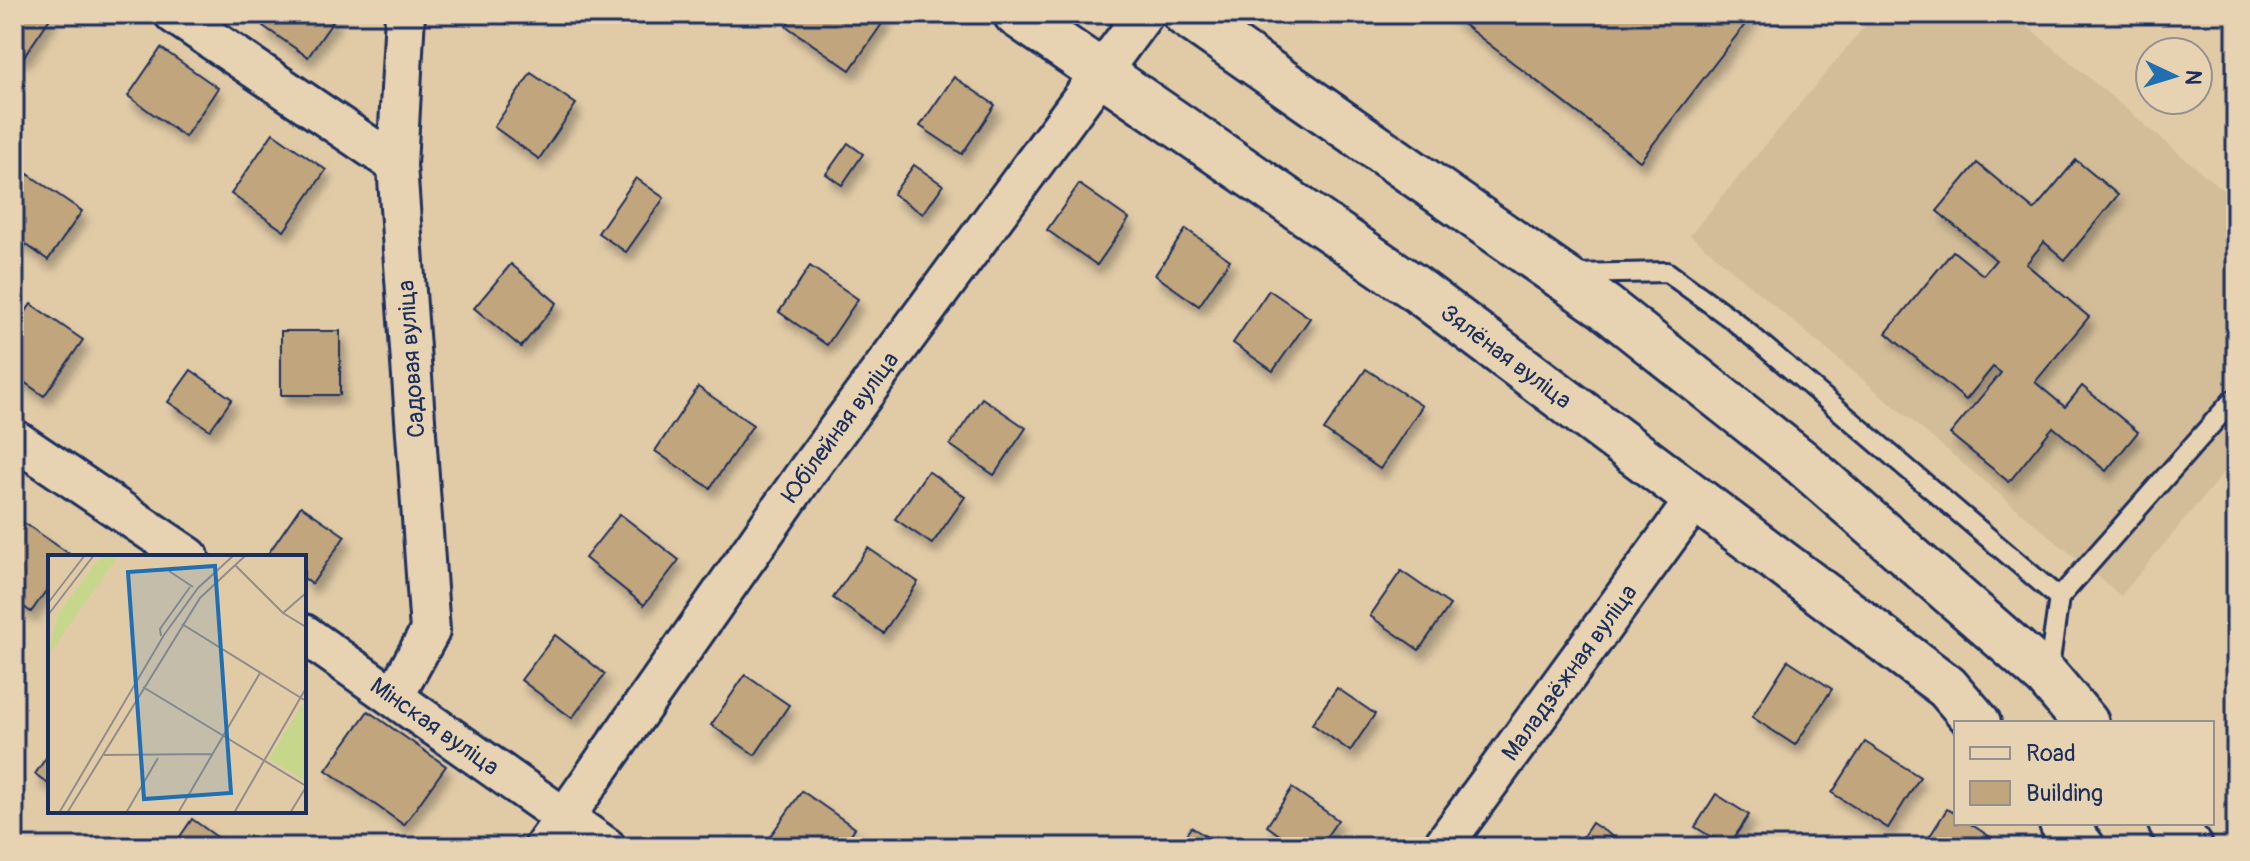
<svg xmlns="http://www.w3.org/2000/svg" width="2250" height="861" viewBox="0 0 2250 861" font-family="Pangolin,sans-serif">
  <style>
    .built { fill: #d3bd99 }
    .building { fill: #c0a57d; stroke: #1b2f5e; stroke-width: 2; filter: url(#shadow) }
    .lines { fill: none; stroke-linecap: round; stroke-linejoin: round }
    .lane-casing { stroke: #1b2f5e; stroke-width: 24 }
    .street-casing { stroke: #1b2f5e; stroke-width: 44 }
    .secondary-casing { stroke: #1b2f5e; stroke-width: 50 }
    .lane { stroke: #e7d3b1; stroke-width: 18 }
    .street { stroke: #e7d3b1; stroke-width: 38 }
    .secondary { stroke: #e7d3b1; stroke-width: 44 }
    .labels { text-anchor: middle; stroke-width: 7; stroke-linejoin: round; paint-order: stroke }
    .street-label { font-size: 24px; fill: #1b2f5e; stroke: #e7d3b1 }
    .inset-road { fill: none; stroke: #928d8a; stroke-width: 2 }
    .view { fill: #1f6fb2; fill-opacity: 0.15; stroke: #1f6fb2; stroke-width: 4 }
    .inset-edge { fill: none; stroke: #1b2f5e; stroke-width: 4 }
  </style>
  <defs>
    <filter id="shadow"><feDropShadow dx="5" dy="9" stdDeviation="4" flood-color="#0004"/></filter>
  </defs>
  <rect width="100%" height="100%" fill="#e1cba7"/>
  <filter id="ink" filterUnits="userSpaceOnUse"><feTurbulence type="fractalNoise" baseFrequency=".0125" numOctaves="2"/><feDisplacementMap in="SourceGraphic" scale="16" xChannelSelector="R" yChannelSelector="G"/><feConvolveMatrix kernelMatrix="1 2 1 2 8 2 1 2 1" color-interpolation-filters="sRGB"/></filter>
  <g filter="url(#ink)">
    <path class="built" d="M1875 14H2013L2236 201V458L2121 596 1690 235Z"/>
    <g class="building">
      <path d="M14 14H53L23 58 14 52Z"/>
      <path d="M271 14H338L308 57 263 26Z"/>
      <path d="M795 14H881L886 18 850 70 786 26Z"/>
      <path d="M1450 14H1753L1640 161Z"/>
      <path d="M161 48 218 88 185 137 128 96Z"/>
      <path d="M531 73 576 104 539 159 494 127Z"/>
      <path d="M954 77 995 105 962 154 920 126Z"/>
      <path d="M273 133 326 170 284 231 231 194Z"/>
      <path d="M848 143 863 154 842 185 826 174Z"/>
      <path d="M2076 160 2118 195 2065 260 2044 242 2026 264 2089 317 2035 382 2065 407 2082 386 2138 432 2106 471 2053 427 2009 482 1950 434 2001 373 1993 367 1966 400 1886 333 1953 251 1983 275 1996 260 1937 211 1977 163 2034 210Z"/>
      <path d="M914 165 943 185 923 214 893 194Z"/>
      <path d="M28 174 82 211 48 260 14 236V194Z"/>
      <path d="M636 178 664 198 626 252 598 233Z"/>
      <path d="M1079 184 1129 219 1097 265 1047 230Z"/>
      <path d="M1186 229 1230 260 1199 306 1155 275Z"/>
      <path d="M511 264 557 303 521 347 474 308Z"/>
      <path d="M810 266 858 299 827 345 779 312Z"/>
      <path d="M1269 290 1310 318 1273 371 1233 343Z"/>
      <path d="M31 304 83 340 44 396 14 375V329Z"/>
      <rect x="281" y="331" width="59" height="64"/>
      <path d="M1366 369 1422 406 1380 469 1324 430Z"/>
      <path d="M191 370 232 399 210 430 168 402Z"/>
      <path d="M698 387 753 425 710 488 655 451Z"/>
      <path d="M982 398 1026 428 994 475 950 445Z"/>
      <path d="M928 471 965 497 932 544 895 519Z"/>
      <path d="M301 506 345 536 312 584 304 578V557H273L268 554Z"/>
      <path d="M620 514 679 560 644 605 585 558Z"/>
      <path d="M14 516 71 555 50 557V585L31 612 14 600Z"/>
      <path d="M868 548 918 582 883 633 833 598Z"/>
      <path d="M1401 571 1450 605 1419 650 1370 616Z"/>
      <path d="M555 635 605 674 572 718 521 680Z"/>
      <path d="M1788 660 1832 689 1795 745 1752 717Z"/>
      <path d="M745 675 789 705 755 755 711 725Z"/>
      <path d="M1337 688 1375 714 1350 751 1312 724Z"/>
      <path d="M368 711 446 766 404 825 326 770Z"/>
      <path d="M1865 742 1920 777 1888 828 1832 793Z"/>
      <path d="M50 752V785L35 774Z"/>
      <path d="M1292 788 1338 820 1319 847H1296L1267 826Z"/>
      <path d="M802 791 855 828 842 847H783L769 838Z"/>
      <path d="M1716 794 1749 815 1728 847 1695 827Z"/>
      <path d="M1947 809 1956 814V823H1969L1998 842 1995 847H1923Z"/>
      <path d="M192 819 231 847H173Z"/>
      <path d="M1592 823 1629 847H1576Z"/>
      <path d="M1191 827 1223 847H1178Z"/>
    </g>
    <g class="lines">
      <defs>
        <g id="lane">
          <path d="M1572 274 1667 272 1733 320 2059 598"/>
          <path d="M2048 674 2059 598 2233 400"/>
        </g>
        <g id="street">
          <path d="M174 14 397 165"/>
          <path d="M14 439 189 557"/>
          <path id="s1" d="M304 634 606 847"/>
          <path d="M395 695 430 631 397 165 405 14"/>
          <path id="s2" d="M544 847 808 470 1144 14"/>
          <path id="s3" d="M1442 847 1697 497"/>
        </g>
        <g id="secondary">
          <path id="s4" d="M1016 14 1415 288 1947 687 1978 723"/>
          <path d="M1185 14 1604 306 1800 461 2047 677 2086 723"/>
          <path d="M2062 823 2082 847"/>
          <path d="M2171 823 2190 847"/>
        </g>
      </defs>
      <use href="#lane" class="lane-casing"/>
      <use href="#street" class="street-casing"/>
      <use href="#secondary" class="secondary-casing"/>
      <use href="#lane" class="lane"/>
      <use href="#street" class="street"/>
      <use href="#secondary" class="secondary"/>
    </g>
  </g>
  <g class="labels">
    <g class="street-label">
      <text dy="8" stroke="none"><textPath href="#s4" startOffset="598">Зялёная вуліца</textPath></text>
      <text transform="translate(411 359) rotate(-94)" y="8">Садовая вуліца</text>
      <text dy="8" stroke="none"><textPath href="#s2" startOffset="514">Юбілейная вуліца</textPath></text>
      <text dy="8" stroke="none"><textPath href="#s3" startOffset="216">Маладзёжная вуліца</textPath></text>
      <text dy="8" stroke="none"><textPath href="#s1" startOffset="160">Мінская вуліца</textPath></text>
    </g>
  </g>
  <g transform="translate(48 555)">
    <rect width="258" height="258" fill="#e1cba7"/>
    <path d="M255 148 258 150V226L221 204Z" fill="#c6d78b"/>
    <path d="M54 0H71L0 100 10 59Z" fill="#c6d78b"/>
    <path class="inset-road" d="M187 10 235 58 258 72M121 16 145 32M0 48 37 0M235 58 258 38M0 60 46 0M134 69 258 146M113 81 112 74 142 32M95 132 258 231M56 200 164 199M11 258 116 80 150 33 186 0M19 258 152 43 198 0M78 258 110 203M130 258 212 118M186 258 258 133M242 258 258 232"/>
    <path class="view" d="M167 11 183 238 96 244 80 17Z"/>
    <rect width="258" height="258" class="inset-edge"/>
  </g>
  <rect width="2250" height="861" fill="none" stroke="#e7d3b1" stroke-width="48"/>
  <rect x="24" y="24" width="2202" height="813" fill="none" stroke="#1b2f5e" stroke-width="3" filter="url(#ink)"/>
  <rect x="1954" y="721" width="260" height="104" fill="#e7d3b1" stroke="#959190" stroke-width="2"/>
  <rect x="1970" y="747" width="40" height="12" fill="#e7d3b1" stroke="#959190" stroke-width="2"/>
  <text x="2026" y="761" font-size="24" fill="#1b2f5e">Road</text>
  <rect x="1970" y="781" width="40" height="24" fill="#c0a57d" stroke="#959190" stroke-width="2"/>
  <text x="2026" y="801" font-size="24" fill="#1b2f5e">Building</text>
  <g transform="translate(2174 76) rotate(94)"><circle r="38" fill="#e7d3b1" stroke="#959190" stroke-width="2"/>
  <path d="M0-6L14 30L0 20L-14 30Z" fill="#1f6fb2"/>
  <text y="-12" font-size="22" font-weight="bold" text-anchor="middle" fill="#1b2f5e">N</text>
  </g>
</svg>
